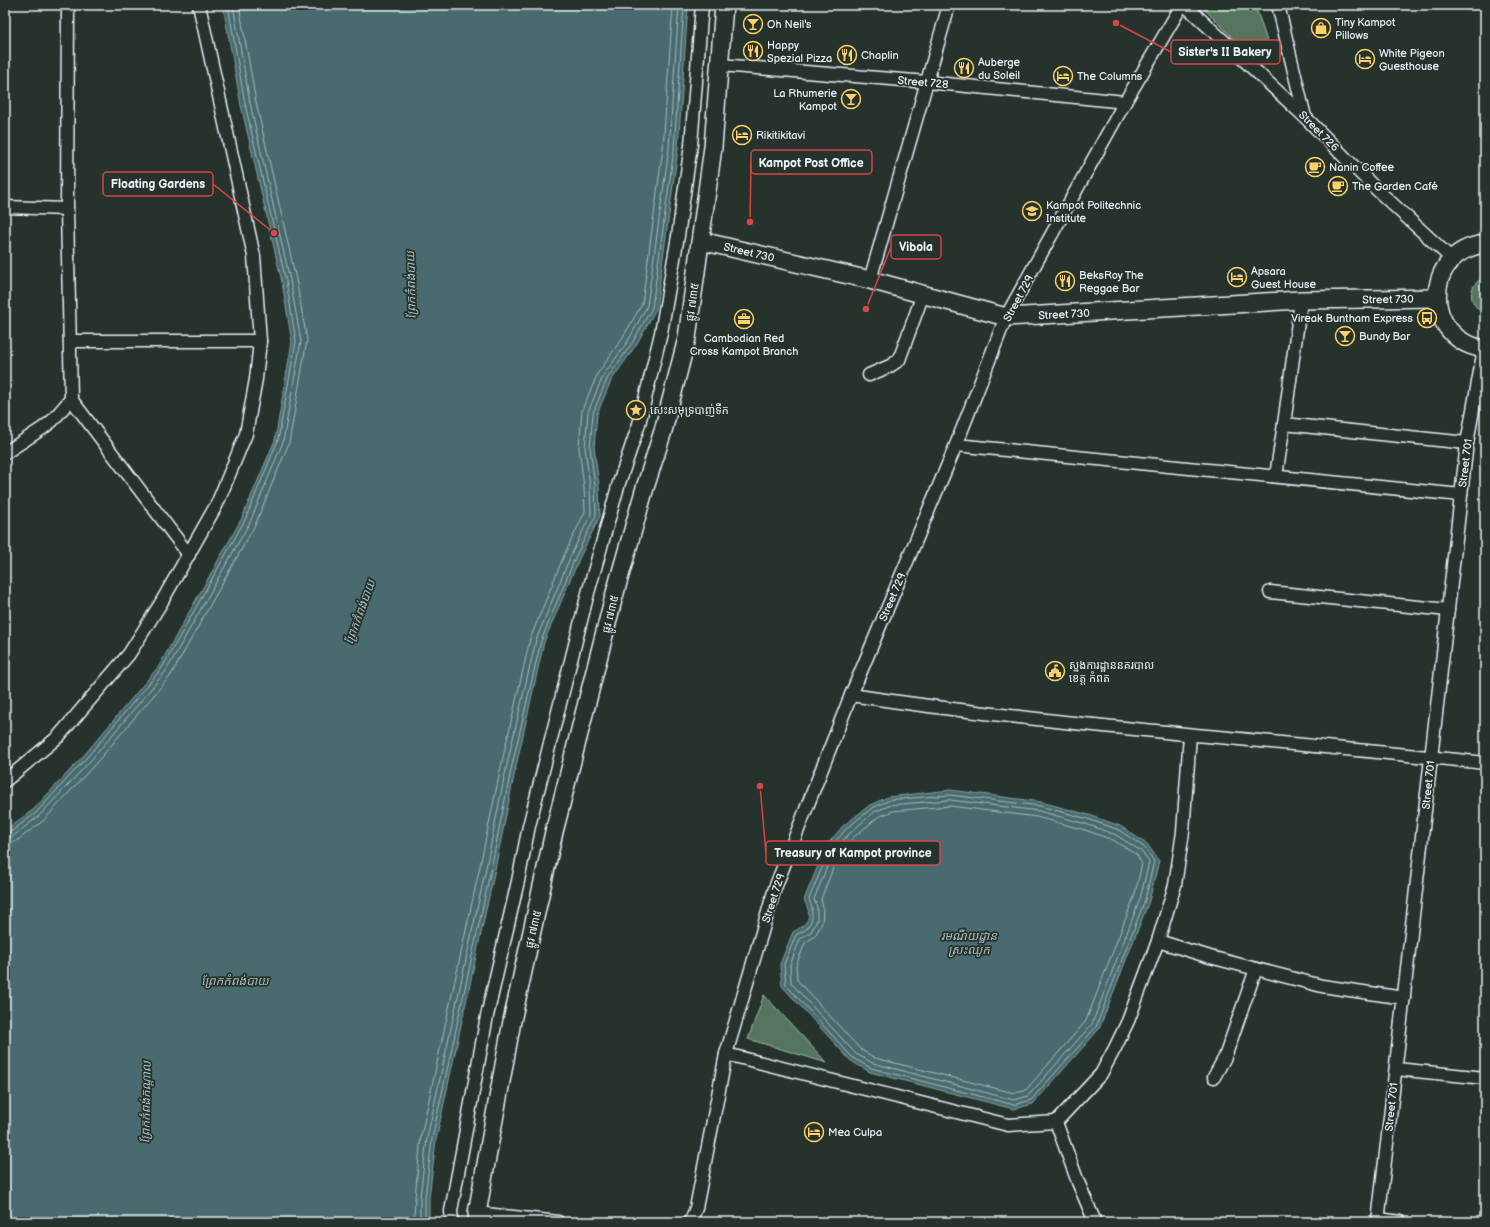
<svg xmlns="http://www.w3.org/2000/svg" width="1490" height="1227" viewBox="0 0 1490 1227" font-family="'Balsamiq Sans','Noto Sans Khmer',sans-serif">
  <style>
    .green { fill: #54755e; stroke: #9eb3ab }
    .water { fill: #486b6e; stroke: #88a1a5 }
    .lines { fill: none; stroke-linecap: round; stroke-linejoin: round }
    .shore { stroke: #a8bbc1; stroke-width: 1 }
    .street-casing { stroke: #e8f1f8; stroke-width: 15 }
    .secondary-casing { stroke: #e8f1f8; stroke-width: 20 }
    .street { stroke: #26332d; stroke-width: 12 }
    .secondary { stroke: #26332d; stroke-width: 17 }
    .labels { text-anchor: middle; stroke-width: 3.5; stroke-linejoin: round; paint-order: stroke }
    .poi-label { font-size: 11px; fill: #e8f1f8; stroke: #26332d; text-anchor: start }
    .street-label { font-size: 11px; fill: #e8f1f8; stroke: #26332d }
    .water-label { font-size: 12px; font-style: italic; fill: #a8bbc1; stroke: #26332d }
    .leader { fill: none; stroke: #d94647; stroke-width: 1.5 }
    .callout-dot { fill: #d94647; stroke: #26332d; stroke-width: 1.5 }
    .callout { fill: #26332d; stroke: #d94647; stroke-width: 1.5 }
    .callout-label { font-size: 12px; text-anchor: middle; font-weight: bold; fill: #e8f1f8 }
  </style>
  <rect width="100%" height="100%" fill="#26332d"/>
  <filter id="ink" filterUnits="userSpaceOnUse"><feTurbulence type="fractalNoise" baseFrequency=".025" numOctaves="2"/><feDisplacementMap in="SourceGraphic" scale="8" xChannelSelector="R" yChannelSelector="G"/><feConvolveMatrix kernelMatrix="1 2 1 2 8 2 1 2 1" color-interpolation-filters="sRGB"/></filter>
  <g filter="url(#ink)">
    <g class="green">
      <path d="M1204 5H1255L1270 50 1269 56 1264 61H1260L1252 57 1205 10Z"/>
      <path d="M1485 278V313C1468 307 1466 283 1485 278Z"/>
      <path d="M764 995 827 1063 748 1039Z"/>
    </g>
    <g class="water">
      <path d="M223 5H688L678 149 656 309 636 345 611 381 597 414 594 447 599 486 600 516 579 559 544 642 516 766 495 869 436 1140 429 1198V1222H5V830L33 810 86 753 159 666 242 518 275 440 292 342 282 282 241 105Z"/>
      <path d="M950 790 1041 802 1089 815 1120 826 1147 844 1159 861 1149 901 1099 1029 1033 1104 1014 1109 870 1072 851 1061 782 986 780 964 793 932C809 923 813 917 804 900L826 846 843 826 870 805 888 797Z"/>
    </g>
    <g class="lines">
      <g class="shore">
        <path d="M950 795 1040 806 1088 819 1119 830 1144 847 1154 861 1145 900 1096 1027 1031 1100 1014 1105 871 1068 853 1058 786 985 784 964 796 935 807 929 812 919V908L809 899 830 848 846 829 872 808 890 800Z"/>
        <path d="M950 800 1039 811 1086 824 1116 835 1141 851 1149 862 1140 899 1092 1024 1028 1096 1014 1100 873 1063 856 1054 791 983 790 965 800 939 811 932 817 920V907L814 899 834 850 850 833 874 812 891 805Z"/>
        <path d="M950 806 1037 817 1085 830 1113 840 1137 855 1142 864 1134 897 1086 1021 1025 1091 1014 1093 875 1058 860 1049 797 980 796 966 805 943 815 936 822 923 823 908 821 899 839 853 854 837 878 817 893 811Z"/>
        <path d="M5 833H9L36 813 89 755 162 668 245 520 278 440 296 341 286 281 245 104 228 5"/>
        <path d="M5 838 12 837 39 816 93 758 166 671 250 522 283 442 301 341 290 280 250 103 233 5"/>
        <path d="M5 844 15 842 43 821 97 762 171 675 255 525 289 443 307 340 296 279 256 102 239 5"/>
        <path d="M414 1222 415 1197 421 1136 480 866 502 762 530 639 565 553 585 512 584 487 579 448 582 410 598 373 623 337 642 304 663 148 673 5"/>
        <path d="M420 1222V1197L427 1138 486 868 507 764 536 640 571 555 591 514 590 486 585 448 588 412 603 376 628 341 647 306 669 148 679 5"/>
        <path d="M425 1222V1198L432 1139 491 869 512 765 541 641 575 558 596 515 595 486 590 447 593 413 607 379 632 343 652 308 674 149 684 5"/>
      </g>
      <defs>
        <g id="street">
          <path d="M1185 5 1305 117 1373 186 1452 259"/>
          <path d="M1278 5 1305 117"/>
          <path d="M720 65 927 82 1125 102"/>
          <path d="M5 207 67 209"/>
          <path d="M870 280 949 5"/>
          <path d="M70 341H260"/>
          <path d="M869 375 890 366 899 360 923 294"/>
          <path d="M71 399 189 555"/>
          <path d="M1284 424 1467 443"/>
          <path d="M956 445 1461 495"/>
          <path d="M5 453 43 428 52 421 71 399 67 209 68 5"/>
          <path d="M1276 476 1284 424 1301 300"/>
          <path d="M1270 592 1448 610"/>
          <path d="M851 695C1061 727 1274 740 1485 763"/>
          <path d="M5 781 58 737 129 654 161 603 217 504 246 434 256 379 260 341 254 256 199 5"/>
          <path d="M1158 941 1210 957 1322 986 1404 998"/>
          <path d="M726 1054 1008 1125 1056 1122"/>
          <path d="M1396 1069 1485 1078"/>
          <path d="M1214 1077 1225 1057 1256 969"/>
          <path d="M477 1213 558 1222"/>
          <path d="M1379 1219 1400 1222"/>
          <path d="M452 1222 451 1211 487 1016 518 881 529 826 588 593 619 483 639 424 661 333 678 236 691 145 702 5"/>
          <path d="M689 1222 692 1218 696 1208 726 1054 775 888 851 695 956 445 1006 317 1125 102 1182 5"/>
          <path d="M1095 1222 1078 1182 1056 1122 1101 1074 1115 1048 1128 1021 1158 941 1175 885 1183 832 1190 735"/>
          <path d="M1378 1222 1467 443 1484 349"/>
        </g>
        <g id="secondary">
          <path d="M701 241 870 280 1006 317 1301 300 1437 298"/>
          <path d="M1485 244C1421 251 1422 341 1485 349"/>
          <path d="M478 1222 477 1213 512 1021 554 832 613 600 644 491 663 431 687 338 713 147 724 5"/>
        </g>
      </defs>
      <use href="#street" class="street-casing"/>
      <use href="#secondary" class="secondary-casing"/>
      <use href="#street" class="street"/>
      <use href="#secondary" class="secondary"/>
    </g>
  </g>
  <defs>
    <symbol id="bar-ring" viewBox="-11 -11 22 22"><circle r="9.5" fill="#26332d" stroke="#ffd166" stroke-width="1.5"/><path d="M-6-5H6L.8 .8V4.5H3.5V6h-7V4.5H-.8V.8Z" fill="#ffd166"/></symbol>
    <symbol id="shop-ring" viewBox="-11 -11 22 22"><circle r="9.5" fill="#26332d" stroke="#ffd166" stroke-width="1.5"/><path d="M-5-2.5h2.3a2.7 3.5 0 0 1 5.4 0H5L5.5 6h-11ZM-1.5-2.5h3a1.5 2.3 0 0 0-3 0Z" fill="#ffd166"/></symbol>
    <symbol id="restaurant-ring" viewBox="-11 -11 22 22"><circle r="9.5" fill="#26332d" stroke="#ffd166" stroke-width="1.5"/><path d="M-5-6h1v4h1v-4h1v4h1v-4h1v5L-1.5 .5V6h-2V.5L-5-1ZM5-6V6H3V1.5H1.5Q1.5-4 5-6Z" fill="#ffd166"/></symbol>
    <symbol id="hotel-ring" viewBox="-11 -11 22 22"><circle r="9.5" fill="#26332d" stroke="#ffd166" stroke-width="1.5"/><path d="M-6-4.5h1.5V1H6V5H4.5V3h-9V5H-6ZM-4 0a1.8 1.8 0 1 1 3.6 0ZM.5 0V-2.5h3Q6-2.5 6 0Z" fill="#ffd166"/></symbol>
    <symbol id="cafe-ring" viewBox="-11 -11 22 22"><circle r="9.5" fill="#26332d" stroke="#ffd166" stroke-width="1.5"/><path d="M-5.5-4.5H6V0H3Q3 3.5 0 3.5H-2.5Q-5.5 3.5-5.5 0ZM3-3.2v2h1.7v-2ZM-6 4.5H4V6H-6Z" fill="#ffd166"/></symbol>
    <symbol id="university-ring" viewBox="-11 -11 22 22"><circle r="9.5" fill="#26332d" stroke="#ffd166" stroke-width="1.5"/><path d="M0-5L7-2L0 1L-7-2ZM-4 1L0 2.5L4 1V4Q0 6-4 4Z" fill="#ffd166"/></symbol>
    <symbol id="bus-ring" viewBox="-11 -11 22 22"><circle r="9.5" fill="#26332d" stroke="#ffd166" stroke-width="1.5"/><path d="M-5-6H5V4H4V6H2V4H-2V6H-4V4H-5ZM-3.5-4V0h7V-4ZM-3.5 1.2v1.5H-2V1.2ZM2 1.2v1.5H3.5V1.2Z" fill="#ffd166"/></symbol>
    <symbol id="office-ring" viewBox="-11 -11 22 22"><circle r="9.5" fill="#26332d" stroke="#ffd166" stroke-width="1.5"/><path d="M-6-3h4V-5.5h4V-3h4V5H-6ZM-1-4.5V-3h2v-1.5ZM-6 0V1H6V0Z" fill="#ffd166"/></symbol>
    <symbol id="sight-ring" viewBox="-11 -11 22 22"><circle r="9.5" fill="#26332d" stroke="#ffd166" stroke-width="1.5"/><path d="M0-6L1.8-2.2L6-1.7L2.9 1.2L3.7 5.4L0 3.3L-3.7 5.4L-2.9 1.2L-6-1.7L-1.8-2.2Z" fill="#ffd166"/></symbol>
    <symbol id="civic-ring" viewBox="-11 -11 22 22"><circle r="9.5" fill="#26332d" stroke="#ffd166" stroke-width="1.5"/><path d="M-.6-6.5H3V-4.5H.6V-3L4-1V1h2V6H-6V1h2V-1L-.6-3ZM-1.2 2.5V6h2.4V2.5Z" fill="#ffd166"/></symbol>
  </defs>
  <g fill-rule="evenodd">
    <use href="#bar-ring" x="742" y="13" width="22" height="22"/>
    <use href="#shop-ring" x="1310" y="17" width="22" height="22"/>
    <use href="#restaurant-ring" x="742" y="40" width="22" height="22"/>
    <use href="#restaurant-ring" x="836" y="44" width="22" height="22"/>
    <use href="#hotel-ring" x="1354" y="48" width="22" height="22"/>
    <use href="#restaurant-ring" x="953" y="57" width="22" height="22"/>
    <use href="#hotel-ring" x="1052" y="65" width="22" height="22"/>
    <use href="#bar-ring" x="840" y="88" width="22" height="22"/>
    <use href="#hotel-ring" x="731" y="124" width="22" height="22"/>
    <use href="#cafe-ring" x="1304" y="156" width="22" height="22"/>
    <use href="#cafe-ring" x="1327" y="175" width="22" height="22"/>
    <use href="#university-ring" x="1021" y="200" width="22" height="22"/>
    <use href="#hotel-ring" x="1226" y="266" width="22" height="22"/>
    <use href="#restaurant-ring" x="1054" y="270" width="22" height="22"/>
    <use href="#bus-ring" x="1416" y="307" width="22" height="22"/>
    <use href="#office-ring" x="733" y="308" width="22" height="22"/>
    <use href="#bar-ring" x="1334" y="325" width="22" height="22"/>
    <use href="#sight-ring" x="625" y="399" width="22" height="22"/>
    <use href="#civic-ring" x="1044" y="660" width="22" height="22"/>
    <use href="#hotel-ring" x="803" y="1121" width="22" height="22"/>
  </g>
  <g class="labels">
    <g class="poi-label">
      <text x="1335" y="26">Tiny Kampot<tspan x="1335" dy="13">Pillows</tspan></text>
      <text x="767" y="28">Oh Neil's</text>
      <text x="767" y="49">Happy<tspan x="767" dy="13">Spezial Pizza</tspan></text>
      <text x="1379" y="57">White Pigeon<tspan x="1379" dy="13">Guesthouse</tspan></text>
      <text x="861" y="59">Chaplin</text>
      <text x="978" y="66">Auberge<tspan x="978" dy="13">du Soleil</tspan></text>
      <text x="1077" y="80">The Columns</text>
      <text x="837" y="97" text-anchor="end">La Rhumerie<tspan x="837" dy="13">Kampot</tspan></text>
      <text x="756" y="139">Rikitikitavi</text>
      <text x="1329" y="171">Nanin Coffee</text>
      <text x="1352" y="190">The Garden Café</text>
      <text x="1046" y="209">Kampot Politechnic<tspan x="1046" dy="13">Institute</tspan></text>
      <text x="1251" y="275">Apsara<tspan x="1251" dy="13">Guest House</tspan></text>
      <text x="1079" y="279">BeksRoy The<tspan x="1079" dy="13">Reggae Bar</tspan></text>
      <text x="1413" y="322" text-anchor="end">Vireak Buntham Express</text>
      <text x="1359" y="340">Bundy Bar</text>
      <text x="744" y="342" text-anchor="middle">Cambodian Red<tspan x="744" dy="13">Cross Kampot Branch</tspan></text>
      <text x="650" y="414">សេះសមុទ្របាញ់ទឹក</text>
      <text x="1069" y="669">ស្នងការដ្ឋាននគរបាល<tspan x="1069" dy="13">ខេត្ត កំពត</tspan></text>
      <text x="828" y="1136">Mea Culpa</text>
    </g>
    <g class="street-label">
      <text transform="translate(923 82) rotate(5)" y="4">Street 728</text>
      <text transform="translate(1319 131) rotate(45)" y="4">Street 726</text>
      <text transform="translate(749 252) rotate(13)" y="4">Street 730</text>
      <text transform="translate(1018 298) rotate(-62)" y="4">Street 729</text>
      <text transform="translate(1388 299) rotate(-1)" y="4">Street 730</text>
      <text transform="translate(692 302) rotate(-82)" y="4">ផ្លូវ ៧៣៥</text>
      <text transform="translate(1064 314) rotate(-3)" y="4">Street 730</text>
      <text transform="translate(1465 463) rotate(-83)" y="4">Street 701</text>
      <text transform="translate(892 597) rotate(-67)" y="4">Street 729</text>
      <text transform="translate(610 614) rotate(-76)" y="4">ផ្លូវ ៧៣៥</text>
      <text transform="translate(1428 785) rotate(-84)" y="4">Street 701</text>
      <text transform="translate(773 898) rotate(-72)" y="4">Street 729</text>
      <text transform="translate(533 929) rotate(-77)" y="4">ផ្លូវ ៧៣៥</text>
      <text transform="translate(1391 1107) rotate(-84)" y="4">Street 701</text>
    </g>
    <g class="water-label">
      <text transform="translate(411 285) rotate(-91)" y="4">ព្រែកកំពង់បាយ</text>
      <text transform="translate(360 612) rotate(-70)" y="4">ព្រែកកំពង់បាយ</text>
      <text x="969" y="940">រមណីយដ្ឋាន<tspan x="969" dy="14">ស្រះឈូក</tspan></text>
      <text x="235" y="985">ព្រែកកំពង់បាយ</text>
      <text transform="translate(146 1102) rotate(-89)" y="4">ព្រែកកំពង់កណ្តាល</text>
    </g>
  </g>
  <path class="leader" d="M1116 23L1171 52M750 222L751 162M274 233L213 184M866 309L891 247M760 786L766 853"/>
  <g class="callout-dot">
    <circle cx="1116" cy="23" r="4"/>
    <circle cx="750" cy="222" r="4"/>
    <circle cx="274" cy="233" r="4"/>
    <circle cx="866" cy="309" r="4"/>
    <circle cx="760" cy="786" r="4"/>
  </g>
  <g class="callout">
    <rect x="1171" y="40" width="109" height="24" rx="4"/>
    <rect x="751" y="150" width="121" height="24" rx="4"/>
    <rect x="103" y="172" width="110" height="24" rx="4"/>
    <rect x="891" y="235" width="50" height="24" rx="4"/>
    <rect x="766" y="841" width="174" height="24" rx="4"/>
  </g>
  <g class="callout-label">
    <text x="1225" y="56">Sister's II Bakery</text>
    <text x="811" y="167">Kampot Post Office</text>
    <text x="158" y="188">Floating Gardens</text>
    <text x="916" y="251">Vibola</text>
    <text x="853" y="857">Treasury of Kampot province</text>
  </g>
  <rect width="1490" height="1227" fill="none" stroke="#26332d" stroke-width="20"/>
  <rect x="10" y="10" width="1470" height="1207" fill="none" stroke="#e8f1f8" stroke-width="1.5" filter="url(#ink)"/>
</svg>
